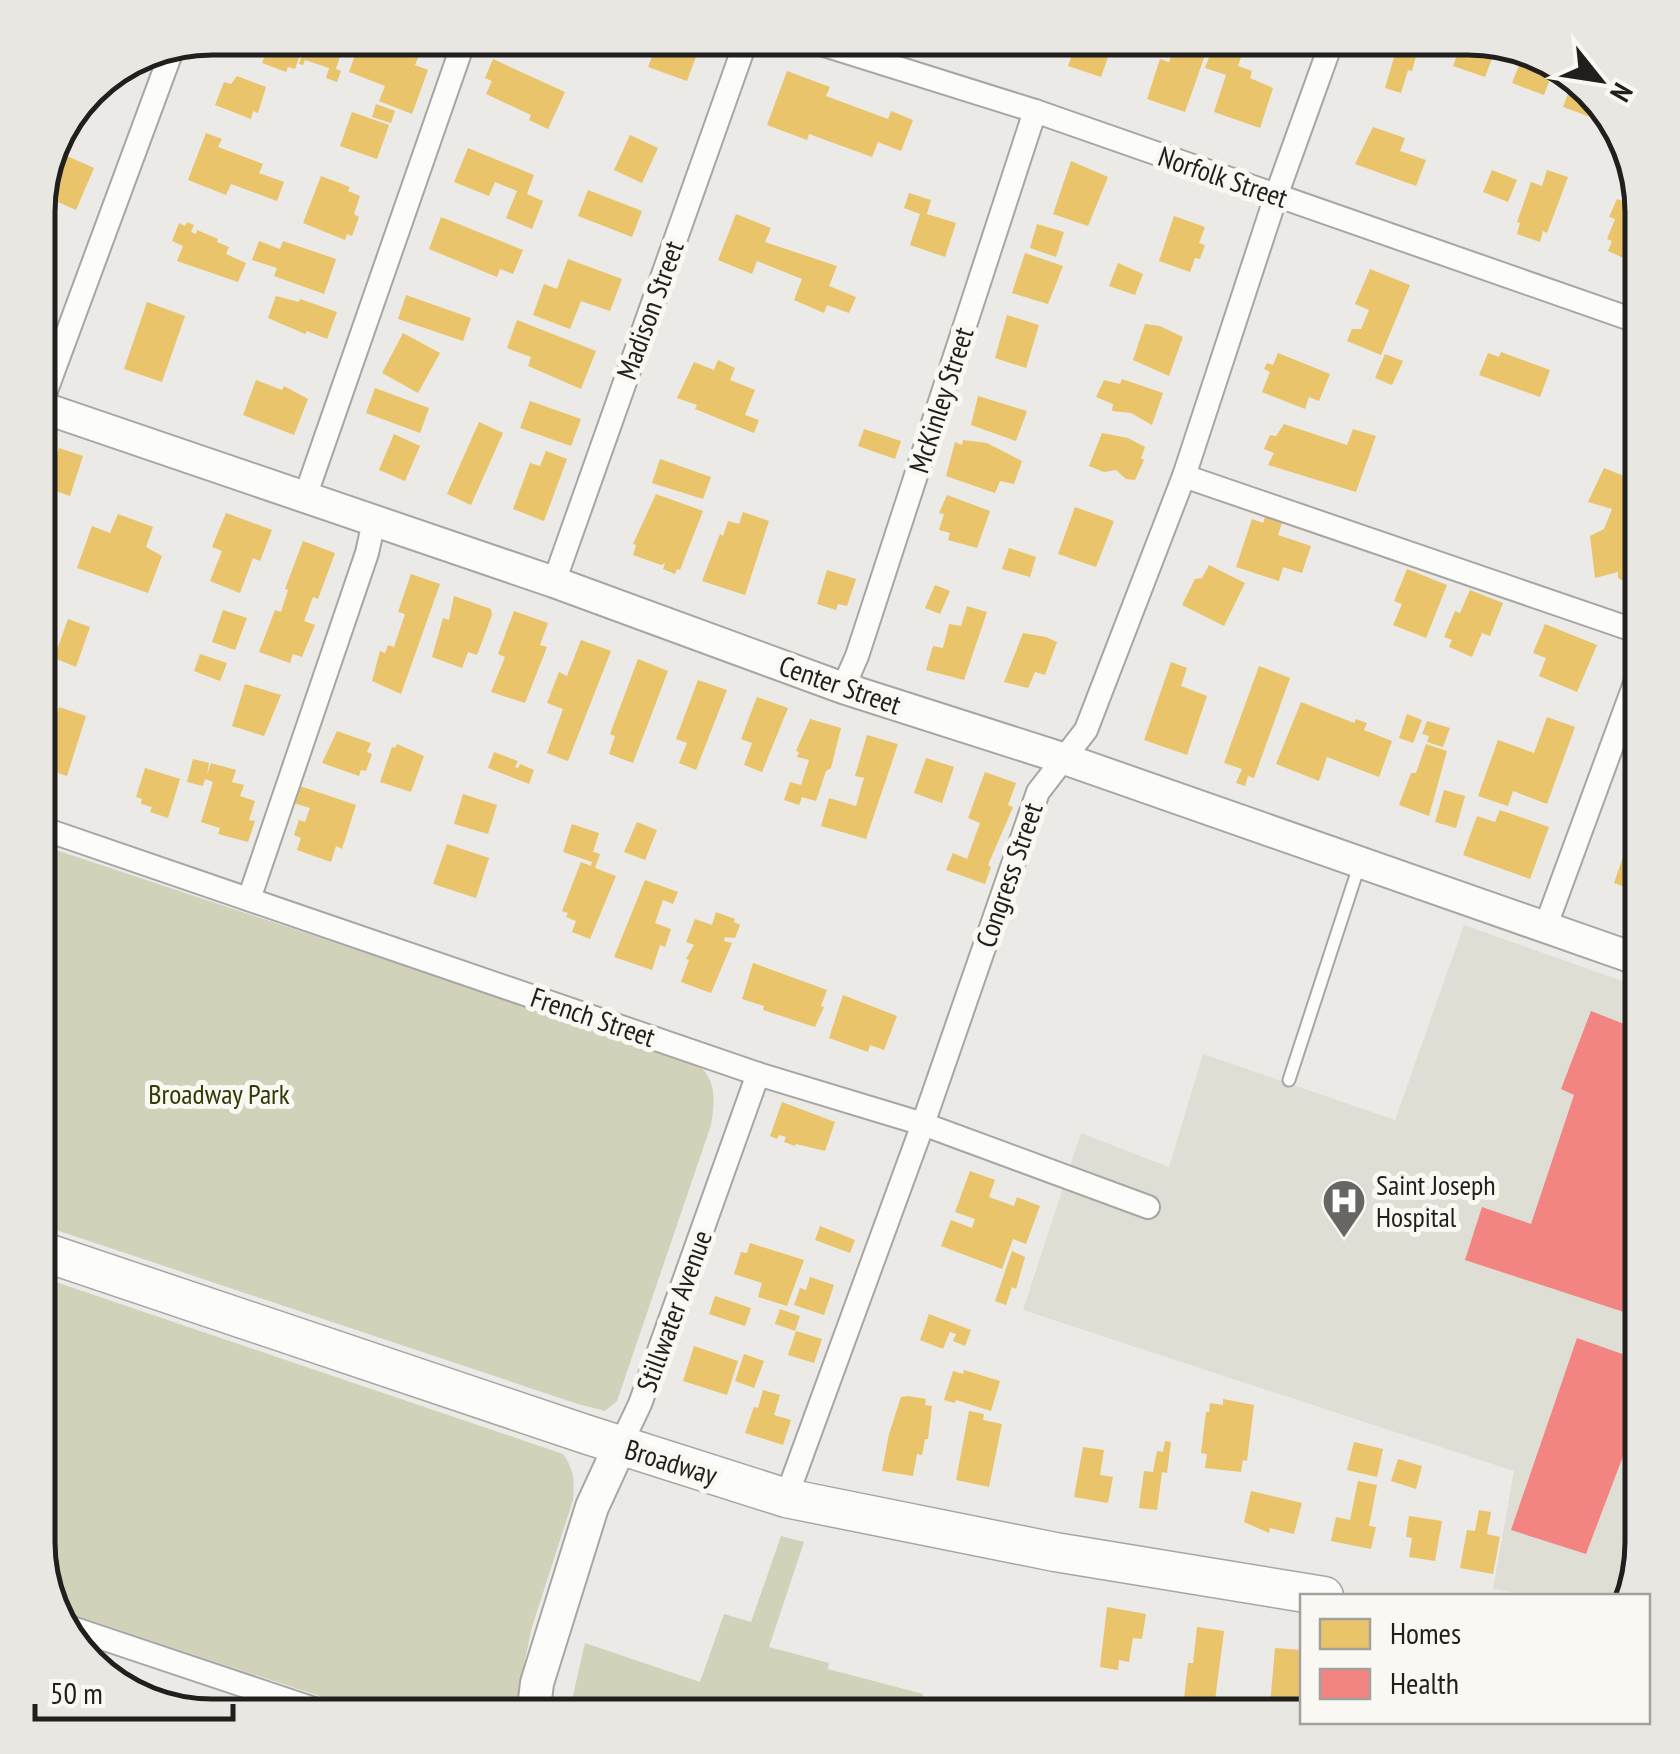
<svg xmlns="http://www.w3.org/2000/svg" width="1680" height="1754" viewBox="0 0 1680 1754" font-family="'PT Sans Narrow',sans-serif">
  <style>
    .built { fill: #dfded4 }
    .green { fill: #d1d2b9 }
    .homes { fill: #e9c46a }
    .health { fill: #f28482 }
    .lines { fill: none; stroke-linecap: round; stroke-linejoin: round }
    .service-casing { stroke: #a7a6a3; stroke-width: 15 }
    .minor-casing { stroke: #a7a6a3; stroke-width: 26 }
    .tertiary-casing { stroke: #a7a6a3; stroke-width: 34 }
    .secondary-casing { stroke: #a7a6a3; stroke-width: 36 }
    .primary-casing { stroke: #a7a6a3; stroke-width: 41 }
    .service { stroke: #fcfcfb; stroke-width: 11 }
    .minor { stroke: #fcfcfb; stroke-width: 22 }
    .tertiary { stroke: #fcfcfb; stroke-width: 30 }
    .secondary { stroke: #fcfcfb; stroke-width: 32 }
    .primary { stroke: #fcfcfb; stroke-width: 38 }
    .labels { text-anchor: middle; stroke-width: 10; stroke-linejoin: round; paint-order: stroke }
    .street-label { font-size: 28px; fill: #201f1d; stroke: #faf8f3 }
    .park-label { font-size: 28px; fill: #353704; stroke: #faf8f3 }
    .poi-label { font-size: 28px; fill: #201f1d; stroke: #faf8f3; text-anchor: start }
    .rim { fill: none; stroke: #201f1d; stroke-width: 5 }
  </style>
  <rect width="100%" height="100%" fill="#ebeae6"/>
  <path class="built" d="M1464 925 1642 988V1513L1634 1511 1613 1596H1534L1493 1589 1514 1471 1023 1310 1081 1133 1169 1167 1203 1054 1395 1120Z"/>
  <g class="green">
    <path d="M38 844 697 1063C717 1081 715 1100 711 1125L617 1401 605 1411 578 1404 38 1224Z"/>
    <path d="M38 1276 563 1454C574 1469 575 1482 573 1500L532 1627 513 1716H380L64 1612 38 1543Z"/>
    <path d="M781 1536 804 1542 769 1647 829 1663 828 1669 923 1694 919 1716H608L571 1704 585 1643 700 1682 724 1614 751 1622Z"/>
  </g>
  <g class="homes">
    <path d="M272 38H346L336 69 341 71 337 82 326 78 329 68 305 60 303 65 299 64 304 49 270 41Z"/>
    <path d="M556 38H593L587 51Z"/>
    <path d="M1062 38H1115L1101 77 1068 66 1076 43Z"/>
    <path d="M1216 38H1248L1238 66 1252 71 1250 78 1273 88 1260 128 1214 112 1226 75 1205 68Z"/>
    <path d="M1406 38H1421L1412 71 1408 70 1401 93 1385 88 1397 47 1406 50Z"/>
    <path d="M1463 38H1479L1497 45 1485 77 1453 66Z"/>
    <path d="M659 39 697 54 687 81 648 67Z"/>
    <path d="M270 43 287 49 288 46 301 52 295 69 288 67 286 72 262 63Z"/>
    <path d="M359 44 395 54 399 45 420 53 415 65 428 70 412 114 379 101 385 86 349 72Z"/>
    <path d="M1175 44 1205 55 1185 112 1147 99 1160 59 1169 62Z"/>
    <path d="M1525 50 1556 63 1544 95 1512 83Z"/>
    <path d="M493 59 565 92 548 129 529 120 531 115 486 94 492 81 485 78Z"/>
    <path d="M787 71 830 87 826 96 888 119 891 111 913 120 901 151 878 142 872 157 809 134 807 140 767 125Z"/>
    <path d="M237 76 266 87 258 113 253 111 251 119 215 105 224 82 231 84Z"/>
    <path d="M1574 78 1600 97 1602 103 1596 119 1563 107Z"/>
    <path d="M376 104 395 111 391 123 372 117Z"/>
    <path d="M352 112 389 125 377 159 340 146Z"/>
    <path d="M1373 127 1405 138 1400 151 1426 160 1416 186 1355 164Z"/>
    <path d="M206 133 222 139 218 147 263 164 259 173 284 182 277 201 231 184 226 195 188 180Z"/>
    <path d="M630 135 658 148 642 183 614 170Z"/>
    <path d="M468 148 534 175 527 194 543 201 532 229 506 218 517 191 495 182 489 196 454 182Z"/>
    <path d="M67 156 94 168 76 210 49 198Z"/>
    <path d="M1071 161 1108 177 1088 226 1053 214Z"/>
    <path d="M1492 170 1517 180 1508 202 1483 192Z"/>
    <path d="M1547 170 1568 177 1547 233 1543 231 1540 242 1517 234 1520 223 1517 222 1531 182 1542 186Z"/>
    <path d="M321 176 350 187 348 191 360 196 354 214 359 217 352 236 347 234 345 240 303 223Z"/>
    <path d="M1633 185 1642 211V246L1635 263 1608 251 1612 241 1607 239 1615 219 1609 217 1617 199 1626 202Z"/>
    <path d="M588 190 642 211 632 237 578 216Z"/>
    <path d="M909 193 931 200 927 214 956 223 945 257 910 245 920 214 904 208Z"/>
    <path d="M736 214 771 228 765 242 837 266 829 286 856 297 849 313 827 305 824 313 794 300 802 279 757 261 752 274 718 260Z"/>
    <path d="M1174 216 1205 227 1199 243 1205 245 1200 259 1195 258 1190 272 1159 261Z"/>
    <path d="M441 217 523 250 513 274 500 269 497 277 429 249Z"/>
    <path d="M187 222 194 225 191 232 196 234 197 230 218 239 217 242 229 247 226 254 246 263 238 282 177 261 183 246 172 241 179 223 185 226Z"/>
    <path d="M1037 224 1064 232 1056 257 1030 248Z"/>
    <path d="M259 241 280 249 283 241 336 259 324 294 274 276 277 268 252 260Z"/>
    <path d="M1025 253 1063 266 1048 304 1012 293Z"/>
    <path d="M568 259 622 279 610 311 581 301 570 329 533 315 544 284 557 289Z"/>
    <path d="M1118 263 1143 274 1135 295 1109 286Z"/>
    <path d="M1370 269 1410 285 1381 355 1347 341 1352 329H1361L1369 310 1355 304Z"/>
    <path d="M406 295 471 318 463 341 398 319Z"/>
    <path d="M276 296 299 302 300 299 337 312 327 339 307 331 305 334 268 318Z"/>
    <path d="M147 302 185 316 162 382 124 369Z"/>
    <path d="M1007 315 1039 325 1026 368 995 358Z"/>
    <path d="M517 320 596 351 581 389 528 366 531 357 507 348Z"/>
    <path d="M1145 324 1160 326 1183 337 1169 376 1133 360Z"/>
    <path d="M403 333 440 353 418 393 382 373Z"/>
    <path d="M1501 352 1550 370 1540 397 1479 375 1488 353 1499 357Z"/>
    <path d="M1278 353 1330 374 1319 401 1309 397 1305 409 1262 392 1270 372 1264 369 1267 363 1273 365Z"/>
    <path d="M1385 354 1403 361 1392 385 1375 378Z"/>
    <path d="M718 360 735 368 730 380 755 390 745 415 759 420 754 433 695 409 697 405 677 398 694 362 714 370Z"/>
    <path d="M1122 379 1163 393 1152 425 1131 413 1112 411 1113 404 1096 397 1104 380 1120 384Z"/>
    <path d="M256 380 282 390 284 386 308 399 294 435 243 415Z"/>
    <path d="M375 388 429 408 420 433 366 413Z"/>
    <path d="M978 396 1027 411 1016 441 971 425Z"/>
    <path d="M530 401 581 419 571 446 520 428Z"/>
    <path d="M479 422 503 433 471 505 447 494Z"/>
    <path d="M1284 424 1347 445 1353 429 1376 436 1356 492 1268 465 1274 453 1264 449 1270 435 1276 436Z"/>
    <path d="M864 429 901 441 895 459 858 446Z"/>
    <path d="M1102 433 1128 438 1145 447 1141 458 1144 460 1135 480 1126 479 1116 470 1104 472 1089 466Z"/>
    <path d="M394 434 420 446 405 481 379 470Z"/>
    <path d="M963 440 987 443 1022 461 1014 484 1000 481 995 493 946 476 955 442 962 445Z"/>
    <path d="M59 448 83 456 70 496 50 489 51 485 48 483Z"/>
    <path d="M546 451 567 459 544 521 513 509 530 463 540 466Z"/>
    <path d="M660 459 711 477 703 499 652 483Z"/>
    <path d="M1604 468 1642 483V517L1639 516 1631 535 1638 539 1632 560 1641 562 1630 584 1618 578V572L1595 578 1590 536 1604 529 1612 509 1588 502Z"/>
    <path d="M656 494 703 511 680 570 677 569 675 574 663 569 665 563 661 565 633 555 636 545 633 544Z"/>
    <path d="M947 495 990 511 977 548 948 540 950 533 939 530 944 514 939 513Z"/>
    <path d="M1075 507 1114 521 1096 567 1058 554Z"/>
    <path d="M743 512 769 521 745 595 702 581 720 534 723 536 728 521 739 524Z"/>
    <path d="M226 513 272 530 260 561 253 558 240 593 210 581 222 551 212 547Z"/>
    <path d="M118 514 153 527 146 547 162 556 148 593 77 568 92 526 110 533Z"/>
    <path d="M1266 514 1283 520 1278 535 1311 546 1302 573 1283 567 1279 581 1236 567 1252 519 1263 523Z"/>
    <path d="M303 541 335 553 318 599 313 597 304 621 315 625 302 657 293 654 290 663 259 652 275 610 281 612 288 590 285 589Z"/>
    <path d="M38 544 52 548 39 589H38Z"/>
    <path d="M1009 548 1036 557 1030 577 1002 569Z"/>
    <path d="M1209 565 1245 583 1224 626 1182 605 1195 579 1202 578Z"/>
    <path d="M1407 569 1447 585 1426 638 1393 625 1402 604 1394 601Z"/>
    <path d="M827 570 856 579 847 606 838 604 836 610 817 604Z"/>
    <path d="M411 574 440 584 401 694 372 681 380 651 385 653 388 645 394 647 405 614 398 612Z"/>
    <path d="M935 585 950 591 940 614 925 608Z"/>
    <path d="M1470 590 1503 603 1490 636 1482 633 1472 657 1449 647 1452 640 1444 637 1455 611 1460 613Z"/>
    <path d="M454 596 491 609 492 615 477 655 468 652 462 668 432 657 443 618 449 620Z"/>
    <path d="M967 606 987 612 964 680 926 670 933 646 943 648 949 624 961 626Z"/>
    <path d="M223 610 247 618 235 650 212 642Z"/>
    <path d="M514 611 548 623 540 645 547 647 525 703 491 692 505 657 498 654Z"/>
    <path d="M68 619 90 627 76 667 54 658Z"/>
    <path d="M1545 624 1597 645 1577 692 1539 676 1546 658 1533 653Z"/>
    <path d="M1023 633 1046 637 1057 642 1045 675 1035 672 1028 688 1004 682Z"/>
    <path d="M581 640 611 651 568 761 547 753 563 709 547 703 559 672 567 676Z"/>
    <path d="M200 654 227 663 220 681 194 671Z"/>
    <path d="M638 659 668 671 633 763 609 754 615 736 610 734Z"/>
    <path d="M1171 662 1187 668 1181 686 1207 696 1187 755 1144 740Z"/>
    <path d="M1259 666 1290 678 1254 778 1248 776 1245 786 1236 783 1242 769 1224 763Z"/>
    <path d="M698 680 727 690 696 770 679 763 687 743 676 739Z"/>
    <path d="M245 684 281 695 264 736 232 726Z"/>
    <path d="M757 697 788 708 762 772 744 765 752 743 741 739Z"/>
    <path d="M1301 702 1354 723 1356 719 1367 723 1364 730 1392 741 1379 777 1327 757 1319 781 1276 764Z"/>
    <path d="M59 707 86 716 67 776 38 767V716L54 721Z"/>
    <path d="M1407 714 1422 720 1413 743 1399 738Z"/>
    <path d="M1547 717 1575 727 1547 804 1513 791 1508 806 1478 796 1498 740 1534 753Z"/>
    <path d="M810 719 841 728 831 768 826 771 816 801 802 797 799 805 784 800 790 782 801 785 809 760 797 757 799 752 796 751Z"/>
    <path d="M1427 721 1450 728 1443 747 1427 742 1429 736 1422 734Z"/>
    <path d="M337 731 371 743 367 752 372 754 366 771 361 770 359 776 322 763Z"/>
    <path d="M867 735 898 744 866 839 821 826 829 798 856 806 864 778 855 776Z"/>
    <path d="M397 744 424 756 411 792 380 782 392 747 395 748Z"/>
    <path d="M1426 744 1447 751 1429 816 1399 805 1411 773H1416Z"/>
    <path d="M494 752 518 761 515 767 518 768 520 764 534 770 529 784 488 768Z"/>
    <path d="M926 758 954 767 942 803 914 793Z"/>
    <path d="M193 759 209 763 207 774 211 763 236 770 232 782 244 785 240 796 255 801 249 820 255 821 248 842 218 834 220 828 201 822 213 782 205 779 203 786 187 782Z"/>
    <path d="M145 768 180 779 168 818 150 812 152 807 141 804 142 799 136 797Z"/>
    <path d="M985 772 1016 783 1008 805 1013 807 988 865 991 867 985 884 946 870 953 853 967 859 980 823 968 818Z"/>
    <path d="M300 786 356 805 342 849 336 846 331 862 297 850 301 838 294 835 299 820 305 822 310 808 294 803Z"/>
    <path d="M1444 790 1465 796 1456 828 1435 822Z"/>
    <path d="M463 794 497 805 488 834 454 824Z"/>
    <path d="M1642 802V893L1614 883Z"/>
    <path d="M1500 810 1549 827 1530 879 1463 855 1477 816 1495 822Z"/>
    <path d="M637 822 657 830 645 860 624 852Z"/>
    <path d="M572 824 599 833 593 852 600 854 595 868 616 876 590 939 572 932 576 921 566 917 568 913 562 911 581 862 591 866 592 862 563 852Z"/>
    <path d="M447 844 489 858 476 898 433 884Z"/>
    <path d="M645 880 678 892 673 904 663 900 655 923 671 929 665 947 660 945 652 970 614 957Z"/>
    <path d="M716 912 735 919 734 922 740 925 735 938 725 937 724 941 732 943 711 993 681 982 689 960 686 959 694 945 686 942 695 919 712 925Z"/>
    <path d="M753 963 827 990 821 1006 824 1007 815 1027 763 1010 764 1006 742 999Z"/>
    <path d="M843 995 897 1016 884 1050 870 1045 868 1052 829 1038Z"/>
    <path d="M782 1102 835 1122 825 1151 796 1144 795 1146 784 1142 786 1137 779 1135 777 1139 770 1136Z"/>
    <path d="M970 1171 995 1180 989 1197 1014 1206 1017 1197 1040 1206 1026 1244 1013 1239 1002 1269 941 1246 951 1220 972 1228 975 1219 955 1212Z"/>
    <path d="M820 1226 855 1240 850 1253 815 1240Z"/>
    <path d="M750 1243 804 1260 787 1306 758 1297 762 1283 734 1274 741 1252 747 1253Z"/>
    <path d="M1012 1251 1025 1257 1016 1289 1012 1287 1006 1305 995 1301Z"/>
    <path d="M810 1277 834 1285 824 1315 794 1305 800 1288 806 1290Z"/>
    <path d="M715 1296 751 1308 745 1326 709 1314Z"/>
    <path d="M780 1309 800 1316 795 1331 775 1324Z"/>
    <path d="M929 1314 971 1330 965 1346 953 1341 956 1334 950 1332 943 1349 920 1340Z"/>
    <path d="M796 1331 822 1339 814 1363 788 1355Z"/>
    <path d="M694 1346 738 1361 727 1395 683 1381Z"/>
    <path d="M744 1354 764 1361 754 1388 735 1381Z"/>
    <path d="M964 1370 1000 1381 991 1411 956 1400 955 1403 944 1400 953 1371 963 1374Z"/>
    <path d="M763 1390 780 1395 774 1415 791 1420 783 1445 745 1433 754 1407 758 1408Z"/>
    <path d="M909 1396 926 1399 925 1405 932 1406 928 1439H925L922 1455 917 1454 913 1476 882 1471 889 1434 901 1397Z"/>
    <path d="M1223 1399 1254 1405 1247 1461 1243 1460 1241 1472 1205 1468 1207 1454 1201 1453 1206 1412H1209L1210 1403 1223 1405Z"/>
    <path d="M969 1411 984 1414 983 1420 1002 1424 989 1487 956 1480Z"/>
    <path d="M1165 1441 1171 1442 1167 1473 1162 1472 1157 1510 1139 1508 1144 1471 1153 1472 1157 1451 1163 1452Z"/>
    <path d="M1354 1442 1383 1449 1377 1477 1347 1470Z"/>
    <path d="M1083 1447 1104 1450 1100 1475 1113 1477 1108 1503 1074 1497Z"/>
    <path d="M1398 1459 1422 1466 1416 1489 1391 1481Z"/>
    <path d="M1358 1481 1377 1485 1369 1526 1376 1527 1371 1549 1331 1541 1336 1517 1350 1520Z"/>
    <path d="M1251 1491 1302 1503 1294 1534 1270 1528 1269 1533 1244 1522Z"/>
    <path d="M1479 1510 1491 1512 1487 1534 1500 1537 1493 1574 1460 1568 1467 1530 1475 1531Z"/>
    <path d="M1409 1516 1442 1521 1435 1561 1409 1557 1412 1538 1406 1537Z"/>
    <path d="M1107 1607 1146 1614 1142 1639 1133 1638 1129 1662 1119 1660 1118 1670 1100 1667Z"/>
    <path d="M1197 1627 1224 1631 1213 1716H1182L1188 1663H1193Z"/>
    <path d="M1275 1648 1302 1650V1716H1269Z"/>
  </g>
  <g class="health">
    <path d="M1591 1011 1642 1031V1318L1465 1260 1482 1207 1531 1224 1574 1095 1561 1089Z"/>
    <path d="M1577 1338 1642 1361V1406L1586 1554 1511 1530Z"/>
  </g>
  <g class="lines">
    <defs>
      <path id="service" d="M1289 1080 1359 866"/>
      <g id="minor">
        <path d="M802 38 1035 111 1642 323"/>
        <path d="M40 407 171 53"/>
        <path d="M1184 476 1642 633"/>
        <path d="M305 497 465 38"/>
        <path d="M554 582 747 38"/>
        <path d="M843 688 857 656 1035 111"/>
        <path d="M38 827 758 1074 923 1124 1148 1207"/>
        <path d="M249 899 367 553 374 521"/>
        <path d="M1545 928 1642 664"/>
        <path d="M620 1446 640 1404 758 1074"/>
        <path d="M786 1498 923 1124 1038 792 1086 730 1184 476 1276 196 1333 38"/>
        <path d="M69 1627 335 1716"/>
      </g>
      <path id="tertiary" d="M38 406 554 582 843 688 1062 758 1642 961"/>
      <path id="secondary" d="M533 1716 537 1683 592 1507 620 1446"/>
      <path id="primary" d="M38 1250 585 1434 786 1498 1055 1552 1324 1596"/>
    </defs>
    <use href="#service" class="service-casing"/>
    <use href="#minor" class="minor-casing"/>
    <use href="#tertiary" class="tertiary-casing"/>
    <use href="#secondary" class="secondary-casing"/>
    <use href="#primary" class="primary-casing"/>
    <use href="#service" class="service"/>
    <use href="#minor" class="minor"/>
    <use href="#tertiary" class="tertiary"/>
    <use href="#secondary" class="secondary"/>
    <use href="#primary" class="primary"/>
  </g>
  <defs>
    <symbol id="hospital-pin" viewBox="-11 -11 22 30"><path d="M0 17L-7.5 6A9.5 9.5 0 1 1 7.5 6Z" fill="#676663" stroke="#faf8f3"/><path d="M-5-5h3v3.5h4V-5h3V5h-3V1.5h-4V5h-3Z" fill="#fff"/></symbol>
  </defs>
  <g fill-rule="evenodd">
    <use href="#hospital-pin" x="1319" y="1176" width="50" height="68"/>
  </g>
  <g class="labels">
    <g class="street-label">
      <text transform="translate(1223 177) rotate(19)" y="10">Norfolk Street</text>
      <text transform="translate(650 310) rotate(-70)" y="10">Madison Street</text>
      <text transform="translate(941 400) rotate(-72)" y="10">McKinley Street</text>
      <text transform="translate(840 685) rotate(19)" y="10">Center Street</text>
      <text transform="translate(1009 875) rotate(-71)" y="10">Congress Street</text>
      <text transform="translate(593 1017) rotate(19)" y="10">French Street</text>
      <text transform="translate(674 1311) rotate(-70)" y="10">Stillwater Avenue</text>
      <text transform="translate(671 1462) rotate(17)" y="10">Broadway</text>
    </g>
    <g class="park-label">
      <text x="219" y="1104">Broadway Park</text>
    </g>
    <g class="poi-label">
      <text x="1376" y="1195">Saint Joseph<tspan x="1376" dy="32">Hospital</tspan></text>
    </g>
  </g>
  <path d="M0 0H1680V1754H0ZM212 55H1468A157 157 0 0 1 1625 212V1542A157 157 0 0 1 1468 1699H212A157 157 0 0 1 55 1542V212A157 157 0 0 1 212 55Z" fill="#e9e7e2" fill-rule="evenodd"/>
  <path class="rim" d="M212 55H1468A157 157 0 0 1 1625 212V1542A157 157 0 0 1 1468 1699H212A157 157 0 0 1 55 1542V212A157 157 0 0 1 212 55Z"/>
  <rect x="1300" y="1594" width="350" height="130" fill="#faf8f3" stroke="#a3a19d" stroke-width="2.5"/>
  <rect x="1320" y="1619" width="50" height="30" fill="#e9c46a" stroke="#a3a19d" stroke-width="2.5"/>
  <text x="1390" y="1644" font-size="30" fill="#201f1d">Homes</text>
  <rect x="1320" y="1669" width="50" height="30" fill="#f28482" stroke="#a3a19d" stroke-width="2.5"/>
  <text x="1390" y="1694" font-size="30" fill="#201f1d">Health</text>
  <g transform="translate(1600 80) rotate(120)" stroke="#faf8f3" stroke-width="8" paint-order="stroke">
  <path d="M0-8L18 38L0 25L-18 38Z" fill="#201f1d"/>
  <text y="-15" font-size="28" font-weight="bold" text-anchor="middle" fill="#201f1d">N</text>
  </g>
  <path d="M35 1704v15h198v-15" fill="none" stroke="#201f1d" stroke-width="5"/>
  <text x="50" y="1704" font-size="30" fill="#201f1d" stroke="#faf8f3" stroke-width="8" paint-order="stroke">50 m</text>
</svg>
